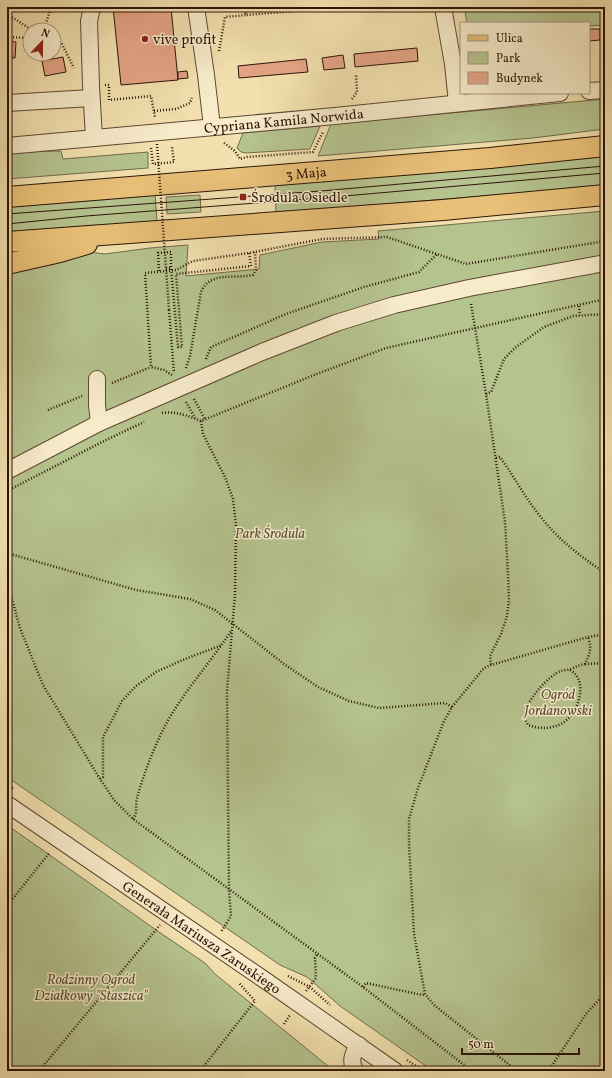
<svg xmlns="http://www.w3.org/2000/svg" width="612" height="1078" viewBox="0 0 612 1078" font-family="Vollkorn,serif">
  <style>
    .green { fill: #b5c38f; stroke: #706c4c }
    .building { fill: #e4a485; stroke: #2c1509 }
    .lines { fill: none; stroke-linecap: round; stroke-linejoin: round }
    .minor-casing { stroke: #5e4832; stroke-width: 18 }
    .major-casing { stroke: #2c1509; stroke-width: 22 }
    .path { stroke: #2c1509; stroke-width: 2.5; stroke-dasharray: 1 2; stroke-linecap: butt }
    .minor { stroke: #f7ebca; stroke-width: 16 }
    .major { stroke: #e9c077; stroke-width: 20 }
    .tram { stroke: #2c1509; stroke-width: 1 }
    .path-bridge { stroke: #2c1509; stroke-width: 2.5; stroke-dasharray: 1 2; stroke-linecap: butt }
    .poi-dot { fill: #8f2418; stroke: #f7ebca; stroke-width: 1.5 }
    .labels { text-anchor: middle; stroke-width: 3; stroke-linejoin: round; paint-order: stroke }
    .poi-label { font-size: 14px; fill: #2c1509; stroke: #f7ebca; text-anchor: start }
    .street-label { font-size: 14px; fill: #2c1509; stroke: #f7ebca }
    .park-label { font-size: 14px; font-style: italic; fill: #5c5238; stroke: #f7ebca }
  </style>
  <rect width="100%" height="100%" fill="#f2e0ae"/>
  <filter id="stains"><feTurbulence type="fractalNoise" baseFrequency=".005" numOctaves="4"/><feColorMatrix values="0 0 0 0 .2 0 0 0 0 .09 0 0 0 0 .02 0 0 0 .5 -.17"/></filter>
  <radialGradient id="worn" r=".72"><stop offset=".6" stop-color="#630" stop-opacity="0"/><stop offset="1" stop-color="#630" stop-opacity=".3"/></radialGradient>
  <g class="green">
    <path d="M464 7H605V25L589 26V23H467Z"/>
    <path d="M605 99V129L533 138 318 156 331 124Z"/>
    <path d="M320 126 310 149 246 153 241 152 237 148 243 133Z"/>
    <path d="M61 151 63 159 148 152V168L7 179V152Z"/>
    <path d="M605 155V186L276 213 275 185Z"/>
    <path d="M155 192 157 222 7 234V206Z"/>
    <path d="M200 195 201 212 167 214 166 197Z"/>
    <path d="M605 211V1071H433L340 1006 307 977 280 965 7 777V251L48 247 105 254 150 248 188 245 186 276 259 269 260 255 322 242 379 239 378 231Z"/>
    <path d="M7 825 159 932 205 963 215 974 334 1071H7Z"/>
  </g>
  <g class="building">
    <path d="M113 7H171L178 80 121 85Z"/>
    <path d="M589 29H600V40L589 41Z"/>
    <path d="M7 41 16 42 15 58 7 57Z"/>
    <path d="M417 48 418 61 355 67 354 54Z"/>
    <path d="M343 55 345 68 324 70 322 58Z"/>
    <path d="M63 57 66 72 45 76 42 61Z"/>
    <path d="M306 59 308 72 239 78 238 66Z"/>
    <path d="M187 71 188 78 178 79V72Z"/>
  </g>
  <g class="lines">
    <defs>
      <g id="minor">
        <path d="M92 7 89 21 91 86 94 138"/>
        <path d="M196 7 206 75 212 127"/>
        <path d="M443 7 453 64 457 103"/>
        <path d="M589 91 605 90"/>
        <path d="M7 103 91 98"/>
        <path id="s1" d="M7 146 335 116 560 93"/>
        <path d="M97 379V405L99 423"/>
        <path d="M7 471 99 423 262 352 336 323 394 305 469 288 605 263"/>
        <path id="s2" d="M7 804 269 983 395 1071"/>
        <path d="M355 1071C350 1061 352 1054 359 1045"/>
      </g>
      <g id="major">
        <path id="s3" d="M7 197 490 158 605 146"/>
        <path d="M7 242 443 210 605 195"/>
        <path d="M7 264 60 252 87 244"/>
      </g>
    </defs>
    <use href="#minor" class="minor-casing"/>
    <use href="#major" class="major-casing"/>
    <g class="path">
      <path d="M244 7 246 15 341 7"/>
      <path d="M7 14 32 30"/>
      <path d="M44 30 51 7"/>
      <path d="M7 37 30 38"/>
      <path d="M54 40 61 42 74 68"/>
      <path d="M219 51 225 17 246 15"/>
      <path d="M105 85H109V100L151 96 155 117"/>
      <path d="M352 99 357 92 356 75"/>
      <path d="M154 111 176 109 190 103 192 98"/>
      <path d="M224 143 235 151 240 159 247 157 313 152 323 132"/>
      <path d="M151 148 153 164 174 162 172 147"/>
      <path d="M166 268H171L178 347H182L176 274 251 266 249 253"/>
      <path d="M159 271 158 253 171 252V268"/>
      <path d="M471 304 486 394 505 522 508 574 509 600 507 616 501 634 490 656 491 665"/>
      <path d="M579 306 580 315"/>
      <path d="M169 310 174 373"/>
      <path d="M206 359 211 347 286 314 364 287 419 272 437 254"/>
      <path d="M186 368 190 356 201 292C210 271 234 279 253 275L256 270 255 252"/>
      <path d="M172 375 164 370 151 367 145 273 176 270 193 261 249 253 322 239 387 237 466 264 605 241"/>
      <path d="M112 383 151 367"/>
      <path d="M486 394 491 392 504 359 516 347 544 327 573 316 605 314"/>
      <path d="M194 399 205 419"/>
      <path d="M186 402 195 418"/>
      <path d="M48 410 82 396"/>
      <path d="M162 413C176 411 189 416 201 421L314 375 386 348 605 299"/>
      <path d="M201 421 203 434 225 477 233 499 236 525 235 594 227 691 229 890 231 916 221 932"/>
      <path d="M496 458 500 457C515 478 527 501 544 521 561 542 583 558 605 573"/>
      <path d="M7 491 106 440 144 422"/>
      <path d="M7 553 136 590 190 599 215 610 284 664 318 687 349 701 379 708 445 703 452 707"/>
      <path d="M7 581 20 628 43 685 100 779 114 800 133 819 363 987 472 1071"/>
      <path d="M585 664 605 663"/>
      <path d="M570 670C590 681 578 715 561 724 550 729 539 729 528 725 526 721 524 718 525 713 527 700 549 675 561 671 564 670 568 670 571 669 576 667 579 665 585 664 590 654 592 648 588 637"/>
      <path d="M100 779 103 777V737L122 701 136 686 156 672 185 659 222 645"/>
      <path d="M7 785 13 789"/>
      <path d="M133 819C138 813 135 805 137 798 144 773 154 747 166 724 184 691 211 662 231 631"/>
      <path d="M7 906 50 852"/>
      <path d="M288 976 310 987 330 1005"/>
      <path d="M363 987 366 983 422 995 425 994"/>
      <path d="M306 991 316 978 315 958 318 953"/>
      <path d="M284 1024 290 1015"/>
      <path d="M407 1060 423 1071"/>
      <path d="M39 1071 160 925"/>
      <path d="M200 1071 255 1001 239 983"/>
      <path d="M517 1071 434 1005 425 994 414 934 409 844V819L418 788 444 721 452 707 484 668 491 665 588 637 605 634"/>
      <path d="M544 1071 551 1067 586 1014 605 993"/>
    </g>
    <use href="#minor" class="minor"/>
    <use href="#major" class="major"/>
    <g class="tram">
      <path d="M7 214 321 191 605 166"/>
      <path d="M7 224 86 216 322 198 605 173"/>
    </g>
    <path class="path-bridge" d="M157 144 169 310"/>
  </g>
  <g class="poi-dot">
    <circle cx="145" cy="39" r="4"/>
    <rect x="239" y="193" width="8" height="8" rx="2"/>
  </g>
  <g class="labels">
    <g class="poi-label">
      <text x="153" y="44">vive profit</text>
      <text x="251" y="202">Środula Osiedle</text>
    </g>
    <g class="street-label">
      <text dy="5" stroke="none"><textPath href="#s1" startOffset="278">Cypriana Kamila Norwida</textPath></text>
      <text dy="5" stroke="none"><textPath href="#s3" startOffset="300">3 Maja</textPath></text>
      <text dy="5" stroke="none"><textPath href="#s2" startOffset="236">Generała Mariusza Zaruskiego</textPath></text>
    </g>
    <g class="park-label">
      <text x="270" y="538">Park Środula</text>
      <text x="558" y="699">Ogród<tspan x="558" dy="16">Jordanowski</tspan></text>
      <text x="91" y="984">Rodzinny Ogród<tspan x="91" dy="16">Działkowy "Staszica"</tspan></text>
    </g>
  </g>
  <rect width="612" height="1078" fill="none" stroke="#f2e0ae" stroke-width="24"/>
  <rect x="8" y="8" width="596" height="1062" fill="none" stroke="#2c1509" stroke-width="2"/>
  <rect x="12" y="12" width="588" height="1054" fill="none" stroke="#2c1509"/>
  <rect x="460" y="22" width="130" height="72" fill="#f7ebca" stroke="#a6957d"/>
  <rect x="468" y="35" width="20" height="6" fill="#e9c077" stroke="#a6957d"/>
  <text x="496" y="42" font-size="12" fill="#2c1509">Ulica</text>
  <rect x="468" y="52" width="20" height="12" fill="#b5c38f" stroke="#a6957d"/>
  <text x="496" y="62" font-size="12" fill="#2c1509">Park</text>
  <rect x="468" y="72" width="20" height="12" fill="#e4a485" stroke="#a6957d"/>
  <text x="496" y="82" font-size="12" fill="#2c1509">Budynek</text>
  <g transform="translate(42 42) rotate(22)"><circle r="19" fill="#f7ebca" stroke="#a6957d"/>
  <path d="M0-3L7 15L0 10L-7 15Z" fill="#8f2418"/>
  <text y="-6" font-size="11" font-weight="bold" text-anchor="middle" fill="#2c1509">N</text>
  </g>
  <path d="M462 1048v6h117v-6" fill="none" stroke="#2c1509" stroke-width="2"/>
  <text x="468" y="1048" font-size="12" fill="#2c1509" stroke="#f7ebca" stroke-width="3" paint-order="stroke">50 m</text>
  <rect width="100%" height="100%" filter="url(#stains)"/>
  <rect width="100%" height="100%" fill="url(#worn)"/>
</svg>
